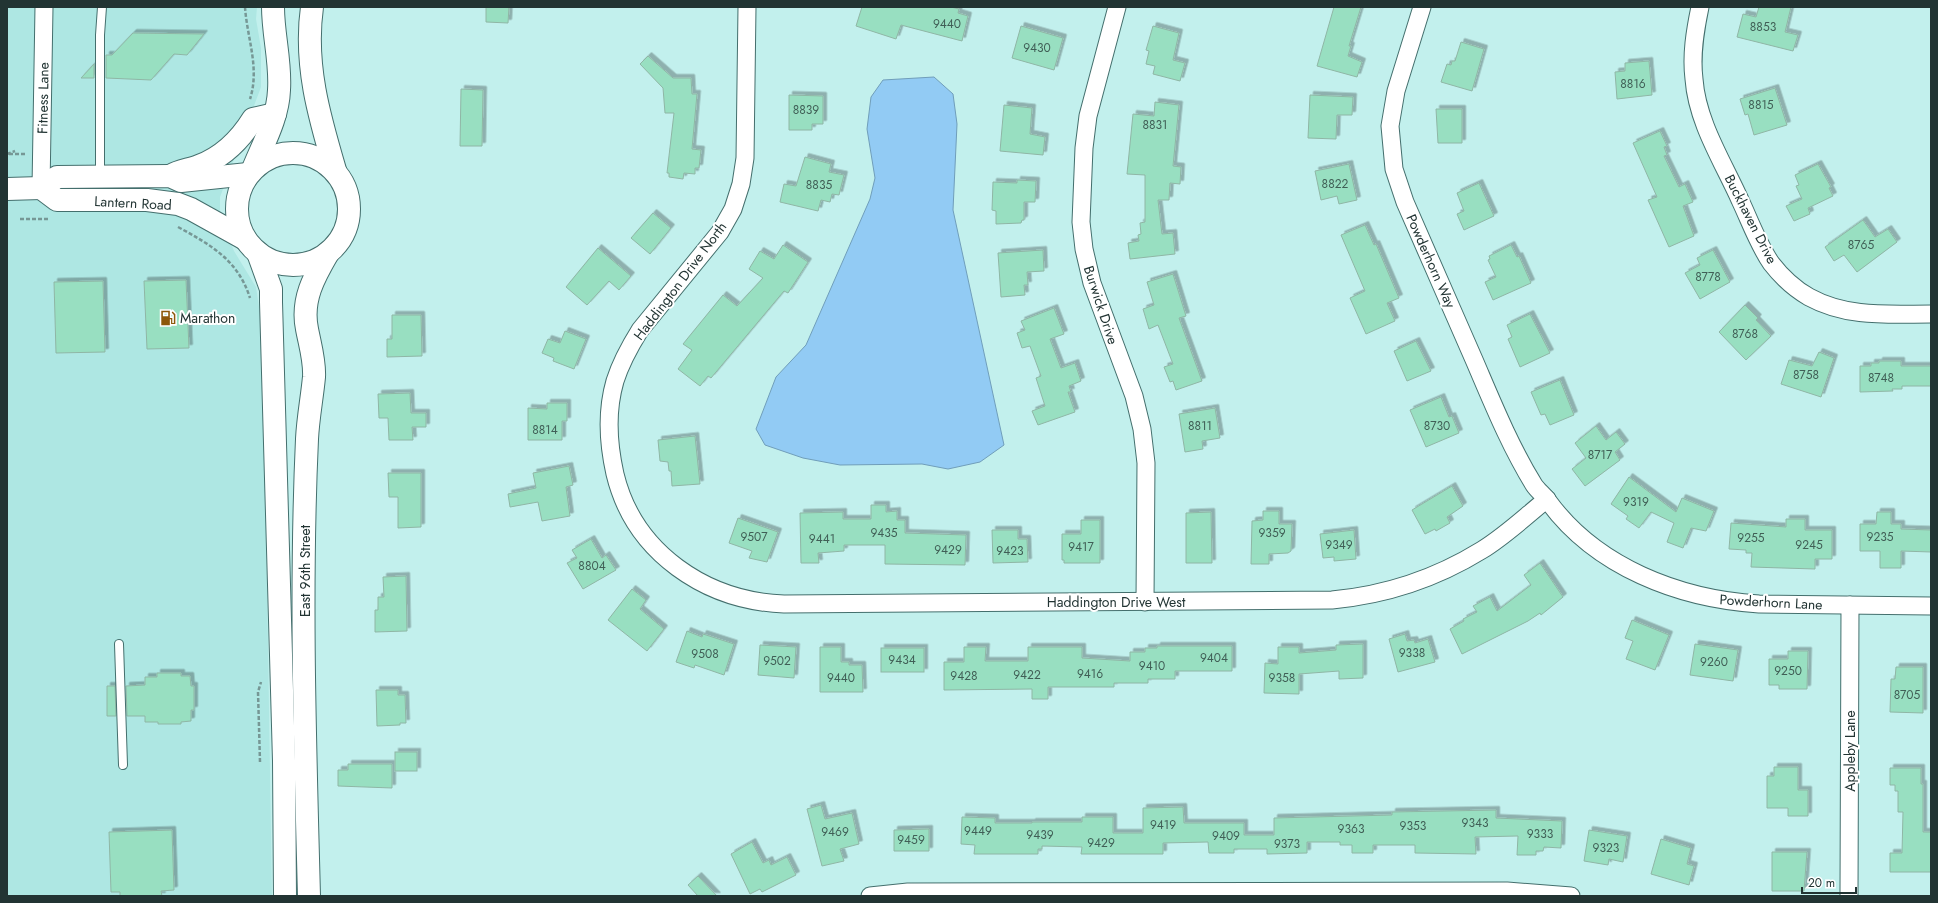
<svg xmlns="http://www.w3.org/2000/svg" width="1938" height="903" viewBox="0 0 1938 903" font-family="Jost,sans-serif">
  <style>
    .built { fill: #aee7e3 }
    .water { fill: #92cbf4; stroke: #709eba }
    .building { fill: #98dfc1; stroke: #8fb6a5; filter: url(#shadow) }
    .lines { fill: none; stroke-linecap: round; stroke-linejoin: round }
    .lane-casing { stroke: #446f6d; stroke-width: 10 }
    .street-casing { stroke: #446f6d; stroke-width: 19 }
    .secondary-casing { stroke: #446f6d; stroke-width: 24 }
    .primary-casing { stroke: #446f6d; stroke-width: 24 }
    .path { stroke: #769795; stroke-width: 2.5; stroke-dasharray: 4 2; stroke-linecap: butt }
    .lane { stroke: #fff; stroke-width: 8 }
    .street { stroke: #fff; stroke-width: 17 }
    .secondary { stroke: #fff; stroke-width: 22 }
    .primary { stroke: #fff; stroke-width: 22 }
    .labels { text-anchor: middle; stroke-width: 4; stroke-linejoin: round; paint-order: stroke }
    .number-label { font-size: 12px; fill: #405f56 }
    .street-label { font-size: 14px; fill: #223433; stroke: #fff }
    .poi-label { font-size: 14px; fill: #223433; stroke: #fff; text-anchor: start }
  </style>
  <defs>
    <filter id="shadow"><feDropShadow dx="3.5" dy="-3.5" stdDeviation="0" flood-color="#0004"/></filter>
  </defs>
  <rect width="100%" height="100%" fill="#c2f0ed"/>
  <path class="built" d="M7 7H257L256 19 261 48V87L220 197V216L234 251 256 287 263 333 272 896H7Z"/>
  <path class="water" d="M934 77 953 94 957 124 953 210 1004 445 980 462 948 469 922 464 840 465 803 458 765 445 756 429 776 377 806 345 870 199 875 178 867 129 871 97 883 80Z"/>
  <g class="building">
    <path d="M486 7H509L508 23 486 22Z"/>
    <path d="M862 7H951L959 9 958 13 968 16 962 41 901 25 896 39 856 26Z"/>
    <path d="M1334 7H1361L1349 46H1351L1348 56 1362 62 1357 77 1317 66Z"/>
    <path d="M1759 7H1791L1785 32 1798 35 1793 51 1737 37 1743 14 1756 17Z"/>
    <path d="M1021 26 1063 38 1054 70 1012 58Z"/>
    <path d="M1153 26 1179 33 1173 60 1185 63 1180 81 1153 74 1155 66 1146 64 1149 51 1146 50Z"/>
    <path d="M133 33 204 34 187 55 174 54 151 80 106 78V55H112Z"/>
    <path d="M1461 42 1484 49 1472 91 1441 82 1447 64 1451 65 1452 61H1455Z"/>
    <path d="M648 56 673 78H691L692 94H697L692 149 701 150 699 168H695V174L684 173 683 179 669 177V173H667L674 113H665L663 88 640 64Z"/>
    <path d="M1649 61 1652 95 1617 99 1615 72 1625 71V63Z"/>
    <path d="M94 64V78H81Z"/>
    <path d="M1775 88 1787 125 1754 135 1748 114 1745 115 1740 99Z"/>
    <path d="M461 89 483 90 482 146H460Z"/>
    <path d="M789 95 823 96V124H812V130H789Z"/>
    <path d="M1310 95 1353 97 1352 115H1337L1336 139 1308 138Z"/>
    <path d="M1155 102 1179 105 1173 166 1181 167 1180 184 1170 183 1169 200H1158L1162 234 1173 233 1175 254 1130 259 1128 243 1139 241 1138 235 1141 234 1140 223 1145 222V175L1127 174 1133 114 1154 116Z"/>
    <path d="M1004 105 1032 108 1030 134 1045 137 1043 155 1000 151Z"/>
    <path d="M1436 109H1462V143H1438Z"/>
    <path d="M1660 131 1667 146 1664 147 1667 155 1664 156 1679 187 1685 184 1693 202 1683 206 1694 236 1669 247 1648 200 1657 197 1633 143Z"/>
    <path d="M805 157 831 164 829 172 844 175 839 195 832 194 830 202 821 200 818 211 780 202 784 184 796 186Z"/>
    <path d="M1349 164 1357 200 1339 204 1337 196 1321 200 1315 171Z"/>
    <path d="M1818 164 1831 187 1829 188 1833 196 1808 208 1810 214 1794 221 1786 206 1802 199 1796 186 1799 185 1795 175Z"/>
    <path d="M1017 180 1036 181 1035 202H1024V220H1022L1021 223 996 224V211L992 210 993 182 1017 183Z"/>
    <path d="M1479 183 1494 216 1464 230 1457 214 1464 211 1457 193Z"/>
    <path d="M653 213 671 228 650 254 631 238Z"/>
    <path d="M1863 220 1875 237 1888 229 1897 242 1857 272 1844 255 1834 261 1825 247Z"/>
    <path d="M1365 225 1374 245 1376 244 1399 298 1387 303 1395 321 1366 334 1350 298 1365 291 1341 235Z"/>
    <path d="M783 245 808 262 788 293 784 291 711 378 708 376 700 386 678 369 692 350 683 344 723 295 737 306 763 278 749 269 760 251 774 259Z"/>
    <path d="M1511 245 1517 257 1519 256 1531 283 1493 300 1485 282 1496 277 1488 260 1490 259 1489 256Z"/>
    <path d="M598 248 631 276 619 290 609 281 587 305 566 287Z"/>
    <path d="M1043 250 1044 271 1027 272 1028 285H1024L1025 295 1001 297 998 253Z"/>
    <path d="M1713 250 1730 282 1700 299 1685 273 1700 265 1697 258Z"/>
    <path d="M1173 274 1186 316 1179 318 1202 381 1176 390 1173 381 1170 382 1164 367 1173 364 1158 325 1149 329 1143 309 1154 305 1147 282Z"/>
    <path d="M186 280 189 348 147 349 144 281Z"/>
    <path d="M103 281 105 352 56 353 54 282Z"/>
    <path d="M1745 305 1758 318 1756 320 1771 336 1746 360 1719 332Z"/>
    <path d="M1054 308 1064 334 1050 339 1061 368 1075 363 1081 381 1069 386 1071 392H1068L1075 412 1038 425 1032 411 1045 406 1036 378 1041 376 1030 346 1022 348 1017 333 1025 330 1021 321Z"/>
    <path d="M1530 314 1550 353 1520 367 1508 339 1512 337 1507 325Z"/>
    <path d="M392 315H421L422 356 387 357V339H392Z"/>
    <path d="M565 331 586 339 574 369 553 361 554 358 542 353 548 339 560 343Z"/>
    <path d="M1416 341 1431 371 1407 381 1394 351Z"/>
    <path d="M1819 352 1834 358 1821 397 1781 384 1789 360 1812 366Z"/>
    <path d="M1879 361H1901V366H1931V386H1902V389H1892L1893 391 1860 392V366H1871V363H1879Z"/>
    <path d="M1560 380 1574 415 1550 425 1545 414 1541 415 1531 392Z"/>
    <path d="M410 393 411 413H426V427H412L413 440H389L388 418H379L378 394Z"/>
    <path d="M1441 397 1449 417 1452 416 1459 433 1426 447 1410 410Z"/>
    <path d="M547 403H567V421H562V440H528V408L547 409Z"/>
    <path d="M1215 408 1220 438 1202 441 1203 449 1185 452 1179 414Z"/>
    <path d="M1596 426 1606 440 1616 432 1625 444 1615 452 1620 460 1585 486 1572 469 1586 458 1575 443Z"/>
    <path d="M695 436 700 484 672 486 671 471H669L668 462 660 461 658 440Z"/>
    <path d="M569 466 573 485 566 487 570 516 542 521 538 502 510 507 508 494 536 488 533 473Z"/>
    <path d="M388 473H421V527L398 528V497H389Z"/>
    <path d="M1629 477 1676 512 1682 498 1714 511 1706 531 1691 528 1683 548 1667 542 1674 523 1651 512 1639 528 1626 519 1628 516 1611 504Z"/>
    <path d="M1452 486 1463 506 1447 517 1450 523 1436 531 1435 529 1425 534 1412 510Z"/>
    <path d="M871 505H886V512L897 511V520H905V533L966 535 965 565 885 564V545H844V551L818 553 819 563H801L800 513 843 512V519H871Z"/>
    <path d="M1263 511H1279V524H1292L1291 551 1288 553 1269 554V564H1251L1252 521 1263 520Z"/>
    <path d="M1211 512 1212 563H1186V513Z"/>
    <path d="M1877 512H1891V524H1901V529L1931 530V552L1901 551V568H1880V551H1860V524H1876Z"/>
    <path d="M738 518 778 532 767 562 749 558 752 551 729 543Z"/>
    <path d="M1786 519H1805V530H1832V559H1815V569L1751 567 1752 553H1746V550L1729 549 1731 523 1786 527Z"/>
    <path d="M1081 520H1100V563H1064V560H1062V534H1081Z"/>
    <path d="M992 530H1018V539H1027L1028 562 993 563Z"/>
    <path d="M1354 530 1356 559 1334 561V557L1323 558 1320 534Z"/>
    <path d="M591 539 602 558 606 555 616 570 583 589 567 563 577 558 572 550Z"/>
    <path d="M1540 563 1563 597 1541 615 1540 613 1528 621 1462 654 1450 629 1464 621 1463 619 1477 612 1473 606 1490 597 1497 611 1531 585 1524 575Z"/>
    <path d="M406 576 407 631 375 632V610H378V597H384L383 577Z"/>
    <path d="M632 589 646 600 640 609 664 629 647 651 608 620Z"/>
    <path d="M1632 620 1669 635 1655 670 1626 659 1633 641 1625 638Z"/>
    <path d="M687 631 702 637 703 634 734 644 724 675 695 665 694 668 676 662Z"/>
    <path d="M1405 634 1407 641 1414 640 1415 643 1428 639 1435 662 1398 672 1389 639Z"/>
    <path d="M1363 644V678L1339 679V671L1299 674V694L1264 693 1265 663 1278 664V647H1299V653L1336 650V645Z"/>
    <path d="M1695 644 1738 650 1733 681 1690 675Z"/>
    <path d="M760 645 796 647 794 678 758 675Z"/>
    <path d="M1157 646H1232V671H1175V679H1148V683H1114V687H1048V699H1032V689L944 690V662H964V647H986L985 661H1028V647H1082V658L1130 661V652H1145V648H1157Z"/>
    <path d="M820 647H841V662H849V665H862L863 692H820Z"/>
    <rect x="881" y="648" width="43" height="24"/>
    <path d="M1788 651H1808L1807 689H1779V685H1769V659H1788Z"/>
    <path d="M1896 667H1923V713L1890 712 1891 679H1895Z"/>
    <path d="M157 673H181V676H190L191 686H194V710H191V721L181 722V724H158V722H145V716H127L126 686 145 685V677H157Z"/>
    <path d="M107 686H115L116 716H107Z"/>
    <path d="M376 690H398V695H405L406 723H400V725L377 726Z"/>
    <rect x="395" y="752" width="22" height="19"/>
    <path d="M348 764H392V788L338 786V770H348Z"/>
    <path d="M1774 767H1798V790H1808V816H1788V808H1767V776H1774Z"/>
    <path d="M1890 768H1921V784H1923V832H1931V872H1890V853H1902L1903 812H1898V791H1895V785H1890Z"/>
    <path d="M821 805 825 819 852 813 859 844 840 849 844 861 822 866 807 809Z"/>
    <path d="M1183 807 1184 823H1244V835H1274V818L1392 815V812L1496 810V818L1562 821 1561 848 1544 847 1543 851H1536V855H1517L1518 836 1475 837 1476 854 1415 853V845H1373V853H1352V845H1340V842H1307V853L1267 854V849H1234V853H1209L1208 842 1163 843V854H1081L1082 847 1042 846V849H1038V854H974L975 845 961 844 962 817 995 818V823H1032V822H1082V817H1113V833H1143V808Z"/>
    <path d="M929 829V851H894V830Z"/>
    <path d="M172 830 174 890 161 891 162 896H120V892H111L109 832Z"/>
    <path d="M1589 830 1627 836 1623 862 1609 859 1608 865 1584 861Z"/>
    <path d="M1661 839 1691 848 1687 864 1694 866 1689 885 1651 874Z"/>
    <path d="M752 842 763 863 769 860 771 865 787 857 796 875 762 892 760 889 750 894 731 854Z"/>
    <path d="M1772 852H1807L1804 891H1772Z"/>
    <path d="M698 876 717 896H698L688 885Z"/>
  </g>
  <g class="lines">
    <defs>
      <g id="lane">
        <path d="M100 176V35L102 7"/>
        <path d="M119 644 123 765"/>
      </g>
      <g id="street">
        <path d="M747 7 745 158 741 184 733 209 720 232 640 330C630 346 621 362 615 381 606 412 608 443 615 474 634 553 706 601 784 604L1332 600C1386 595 1435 579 1482 550 1505 536 1526 516 1547 499"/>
        <path d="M1117 7 1088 116 1084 148 1081 222 1084 249 1092 283 1134 396 1142 429 1146 463 1145 602"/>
        <path d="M1422 7 1396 91 1390 126 1394 169 1405 202C1428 255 1452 309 1475 362 1493 404 1510 446 1534 485 1538 491 1544 495 1548 501 1596 567 1679 599 1759 604L1931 606"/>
        <path d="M1700 7C1695 31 1691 55 1694 79 1697 122 1723 162 1740 200 1750 221 1758 244 1771 263 1781 276 1795 289 1809 297 1847 318 1889 314 1931 314"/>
        <path d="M41 188 44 7"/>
        <path d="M870 896 908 892 1507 891 1571 896"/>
        <path d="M1849 896 1850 605"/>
      </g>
      <g id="secondary">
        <path d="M41 188 57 200H147L178 204 191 209 245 239"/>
        <path d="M7 189 41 188 57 177 170 176 181 181 248 174"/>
      </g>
      <g id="primary">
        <path d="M312 7C304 64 319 116 335 170"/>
        <circle cx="293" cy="209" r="56"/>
        <path d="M253 169C263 144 278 118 279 90 281 62 273 35 273 7"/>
        <path d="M170 176C180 170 189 170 199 166 223 157 240 140 253 119L275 114"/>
        <path d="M258 253 271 289V302L284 761 285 896"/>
        <path d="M309 896C305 744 300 591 307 439 308 418 312 398 314 377 315 361 310 345 307 329 301 300 314 277 328 253"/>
      </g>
    </defs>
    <use href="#lane" class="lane-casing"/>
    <use href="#street" class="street-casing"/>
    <use href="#secondary" class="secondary-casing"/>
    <use href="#primary" class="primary-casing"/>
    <g class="path">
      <path d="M245 7C247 38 260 68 250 99"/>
      <path d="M7 154 15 151"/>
      <path d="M9 154H25"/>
      <path d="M20 219H50"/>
      <path d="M178 227C211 245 238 260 250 298"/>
      <path d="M260 762 258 692 261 682"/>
    </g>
    <use href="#lane" class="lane"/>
    <use href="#street" class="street"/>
    <use href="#secondary" class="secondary"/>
    <use href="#primary" class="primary"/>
  </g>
  <defs>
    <symbol id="fuel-bare" viewBox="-9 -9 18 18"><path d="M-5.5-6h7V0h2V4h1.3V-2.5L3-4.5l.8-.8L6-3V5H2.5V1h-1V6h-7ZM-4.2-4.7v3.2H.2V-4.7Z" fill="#8d570a" stroke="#fff" stroke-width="2.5" paint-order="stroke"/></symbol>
  </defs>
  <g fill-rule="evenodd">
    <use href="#fuel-bare" x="157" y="307" width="22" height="22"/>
  </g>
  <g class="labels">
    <g class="number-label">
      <text x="947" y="28">9440</text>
      <text x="1763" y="31">8853</text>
      <text x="1037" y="52">9430</text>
      <text x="1633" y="88">8816</text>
      <text x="1761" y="109">8815</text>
      <text x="806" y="114">8839</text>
      <text x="1155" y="129">8831</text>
      <text x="1335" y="188">8822</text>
      <text x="819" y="189">8835</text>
      <text x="1861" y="249">8765</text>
      <text x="1708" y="281">8778</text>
      <text x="1745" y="338">8768</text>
      <text x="1806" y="379">8758</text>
      <text x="1881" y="382">8748</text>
      <text x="1200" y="430">8811</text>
      <text x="1437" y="430">8730</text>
      <text x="545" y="434">8814</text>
      <text x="1600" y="459">8717</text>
      <text x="1636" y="506">9319</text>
      <text x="884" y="537">9435</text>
      <text x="1272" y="537">9359</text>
      <text x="754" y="541">9507</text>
      <text x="1880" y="541">9235</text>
      <text x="1751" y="542">9255</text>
      <text x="822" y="543">9441</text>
      <text x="1339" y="549">9349</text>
      <text x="1809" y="549">9245</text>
      <text x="1081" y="551">9417</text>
      <text x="948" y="554">9429</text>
      <text x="1010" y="555">9423</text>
      <text x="592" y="570">8804</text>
      <text x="1412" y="657">9338</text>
      <text x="705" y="658">9508</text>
      <text x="1214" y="662">9404</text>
      <text x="902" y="664">9434</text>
      <text x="777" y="665">9502</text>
      <text x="1714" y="666">9260</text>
      <text x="1152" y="670">9410</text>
      <text x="1788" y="675">9250</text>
      <text x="1090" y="678">9416</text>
      <text x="1027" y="679">9422</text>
      <text x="964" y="680">9428</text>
      <text x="841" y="682">9440</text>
      <text x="1282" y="682">9358</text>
      <text x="1907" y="699">8705</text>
      <text x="1475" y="827">9343</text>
      <text x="1163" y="829">9419</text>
      <text x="1413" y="830">9353</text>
      <text x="1351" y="833">9363</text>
      <text x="978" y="835">9449</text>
      <text x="835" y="836">9469</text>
      <text x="1540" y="838">9333</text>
      <text x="1040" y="839">9439</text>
      <text x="1226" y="840">9409</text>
      <text x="911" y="844">9459</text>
      <text x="1101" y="847">9429</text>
      <text x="1287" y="848">9373</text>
      <text x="1606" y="852">9323</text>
    </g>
    <g class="street-label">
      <text transform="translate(43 98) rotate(-89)" y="5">Fitness Lane</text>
      <text transform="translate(133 203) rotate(3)" y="5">Lantern Road</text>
      <text transform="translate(1751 219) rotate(63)" y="5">Buckhaven Drive</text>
      <text transform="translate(1431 261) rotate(66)" y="5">Powderhorn Way</text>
      <text transform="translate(680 281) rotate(-53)" y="5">Haddington Drive North</text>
      <text transform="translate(1101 305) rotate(72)" y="5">Burwick Drive</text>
      <text transform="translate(305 571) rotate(-90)" y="5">East 96th Street</text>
      <text x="1116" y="607">Haddington Drive West</text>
      <text transform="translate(1771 602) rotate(3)" y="5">Powderhorn Lane</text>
      <text transform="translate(1850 751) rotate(-90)" y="5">Appleby Lane</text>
    </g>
    <g class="poi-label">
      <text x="180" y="323">Marathon</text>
    </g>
  </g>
  <rect width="1938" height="903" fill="none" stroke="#223433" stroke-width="16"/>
  <path d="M1802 887v6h54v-6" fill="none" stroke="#223433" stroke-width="2"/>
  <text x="1808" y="887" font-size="12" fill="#223433" stroke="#ffffff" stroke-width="3" paint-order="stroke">20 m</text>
</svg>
